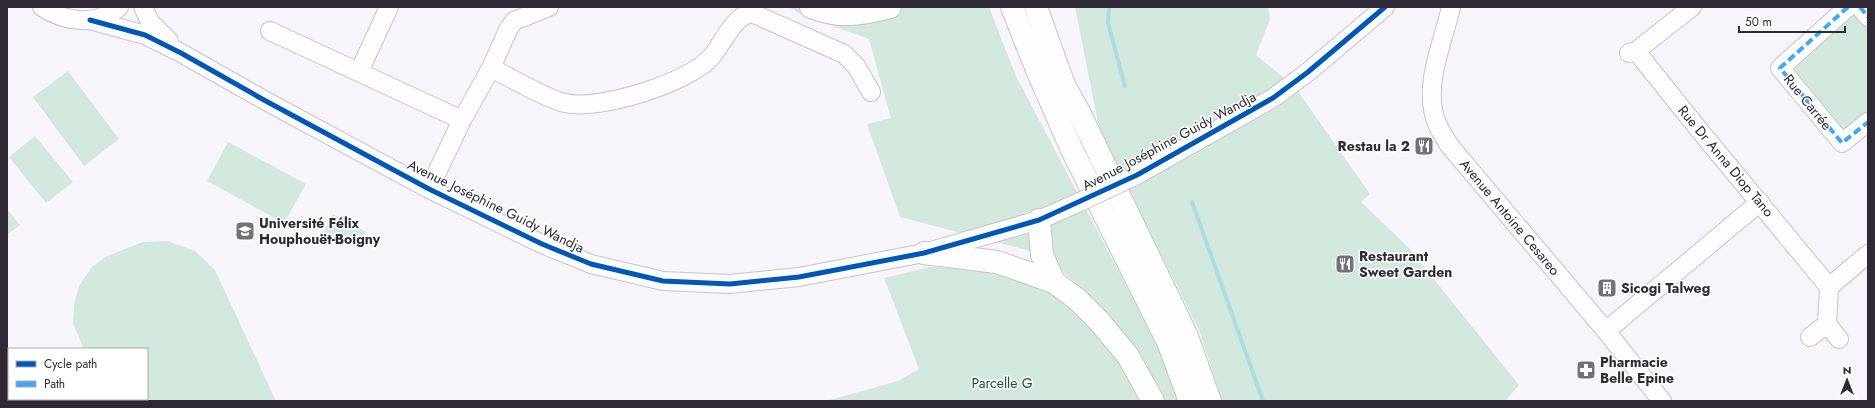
<svg xmlns="http://www.w3.org/2000/svg" width="1875" height="408" viewBox="0 0 1875 408" font-family="Jost,sans-serif">
  <style>
    .green { fill: #d3e8dc }
    .lines { fill: none; stroke-linecap: round; stroke-linejoin: round }
    .stream { stroke: #abdce0; stroke-width: 4 }
    .minor-casing { stroke: #c7c3cc; stroke-width: 20 }
    .highway-casing { stroke: #c7c3cc; stroke-width: 24 }
    .minor { stroke: #fefdfe; stroke-width: 18 }
    .highway { stroke: #fefdfe; stroke-width: 22 }
    .minor-bridge-casing { stroke: #c7c3cc; stroke-width: 20; stroke-linecap: butt }
    .minor-bridge { stroke: #fefdfe; stroke-width: 18 }
    .quiet { stroke: #3fa9f5; stroke-width: 4; stroke-dasharray: 8 4; stroke-linecap: butt }
    .cycleway-casing { stroke: #fff; stroke-width: 8 }
    .cycleway { stroke: #0057b8; stroke-width: 5 }
    .labels { text-anchor: middle; stroke-width: 3; stroke-linejoin: round; paint-order: stroke }
    .street-label { font-size: 14px; fill: #2e2935; stroke: #fff }
    .poi-label { font-size: 14px; font-weight: bold; fill: #2e2935; stroke: #fff; text-anchor: start }
    .park-label { font-size: 14px; fill: #154f2f; stroke: #fff }
  </style>
  <rect width="100%" height="100%" fill="#f7f4fb"/>
  <g class="green">
    <path d="M789 7H989L1016 76 1158 346 1179 401H1161L1136 352 1108 314 1046 255 900 217 867 124 891 118 869 39 802 15Z"/>
    <path d="M1075 7H1268L1270 19 1256 55 1295 87 1370 194 1361 202 1408 247 1519 385 1505 401H1222L1199 330 1100 133Z"/>
    <path d="M1855 7 1868 20V119L1843 140 1782 68Z"/>
    <path d="M68 71 119 139 84 166 33 97Z"/>
    <path d="M35 136 73 182 46 203 9 157Z"/>
    <path d="M228 142 306 184 284 223 207 181Z"/>
    <path d="M7 209 20 225 7 235Z"/>
    <path d="M333 214 366 232 357 248 324 231Z"/>
    <path d="M167 241 195 251 215 270 276 401H106L105 399H147V349H84L73 324 74 305 79 286 92 267 107 256 143 242Z"/>
    <path d="M930 267 996 268 1052 291 1094 326 1122 362 1143 401H826L898 381 919 369 884 278Z"/>
  </g>
  <g class="lines">
    <g class="stream">
      <path d="M1109 7 1108 23 1125 86"/>
      <path d="M1192 202 1263 401"/>
    </g>
    <defs>
      <g id="minor">
        <path d="M42 7C65 22 97 27 119 7"/>
        <path d="M143 7 150 22 169 41"/>
        <path d="M1451 7C1443 44 1421 88 1438 126 1441 132 1445 138 1449 145L1606 331 1662 401"/>
        <path d="M1848 7 1780 68 1842 143 1868 122"/>
        <path d="M1860 7 1868 17"/>
        <path d="M90 20 145 35 181 53 264 100 429 189 542 244 591 264 663 281 730 284 799 277 924 253 1039 220 1082 201"/>
        <path d="M270 31 462 120"/>
        <path d="M1636 51 1700 131 1829 287 1868 254"/>
        <path d="M1629 53 1636 51 1692 7"/>
        <path d="M491 68C512 78 544 98 565 103 598 111 690 83 712 56 723 43 734 15 752 13L844 54 856 66 871 92"/>
        <path d="M359 72 389 7"/>
        <path d="M1137 175 1273 98 1308 72 1385 7"/>
        <path d="M429 189 462 120 491 68 508 30 514 21 549 7"/>
        <path d="M1827 324 1829 287"/>
        <path d="M1606 331 1760 202"/>
        <path d="M1810 337 1827 324 1839 339"/>
      </g>
      <g id="highway">
        <path d="M811 7C839 18 861 15 890 7"/>
        <path d="M1012 7 1037 70 1072 150 1168 342 1190 401"/>
        <path d="M1036 7 1064 85 1079 112 1186 334 1210 401"/>
        <path d="M1039 220 1042 255 1054 282"/>
        <path d="M924 253 997 262 1054 282 1078 300 1099 321 1128 356 1153 401"/>
      </g>
    </defs>
    <use href="#minor" class="minor-casing"/>
    <use href="#highway" class="highway-casing"/>
    <use href="#minor" class="minor"/>
    <use href="#highway" class="highway"/>
    <defs>
      <path id="minor-bridge" d="M1082 201 1137 175"/>
    </defs>
    <use href="#minor-bridge" class="minor-bridge-casing"/>
    <use href="#minor-bridge" class="minor-bridge"/>
    <g class="quiet">
      <path d="M1848 7 1780 68 1842 143 1868 122"/>
      <path d="M1860 7 1868 17"/>
    </g>
    <defs>
      <path id="cycleway" d="M90 20 145 35 181 53 264 100 429 189 542 244 591 264 663 281 730 284 799 277 924 253 1039 220 1137 175 1273 98 1308 72 1385 7"/>
    </defs>
    <use href="#cycleway" class="cycleway-casing"/>
    <use href="#cycleway" class="cycleway"/>
  </g>
  <defs>
    <symbol id="restaurant-square" viewBox="-11 -11 22 22"><rect x="-9" y="-9" width="18" height="18" rx="4" fill="#74707a" stroke="#fff"/><path d="M-5-6h1v4h1v-4h1v4h1v-4h1v5L-1.5 .5V6h-2V.5L-5-1ZM5-6V6H3V1.5H1.5Q1.5-4 5-6Z" fill="#fff"/></symbol>
    <symbol id="university-square" viewBox="-11 -11 22 22"><rect x="-9" y="-9" width="18" height="18" rx="4" fill="#74707a" stroke="#fff"/><path d="M0-5L7-2L0 1L-7-2ZM-4 1L0 2.5L4 1V4Q0 6-4 4Z" fill="#fff"/></symbol>
    <symbol id="building-square" viewBox="-11 -11 22 22"><rect x="-9" y="-9" width="18" height="18" rx="4" fill="#74707a" stroke="#fff"/><path d="M-4-6H4V6H1V3H-1V6H-4ZM-2.5-4.3h1.7v1.8h-1.7ZM.8-4.3h1.7v1.8H.8ZM-2.5-1h1.7V.8h-1.7ZM.8-1h1.7V.8H.8Z" fill="#fff"/></symbol>
    <symbol id="pharmacy-square" viewBox="-11 -11 22 22"><rect x="-9" y="-9" width="18" height="18" rx="4" fill="#74707a" stroke="#fff"/><path d="M-2-6h4v4h4v4h-4v4h-4v-4h-4v-4h4Z" fill="#fff"/></symbol>
  </defs>
  <g fill-rule="evenodd">
    <use href="#restaurant-square" x="1413" y="135" width="22" height="22"/>
    <use href="#university-square" x="234" y="220" width="22" height="22"/>
    <use href="#restaurant-square" x="1334" y="253" width="22" height="22"/>
    <use href="#building-square" x="1596" y="277" width="22" height="22"/>
    <use href="#pharmacy-square" x="1575" y="359" width="22" height="22"/>
  </g>
  <g class="labels">
    <g class="street-label">
      <text transform="translate(1808 102) rotate(51)" y="5">Rue Carrée</text>
      <text transform="translate(1169 141) rotate(-28)" y="5">Avenue Joséphine Guidy Wandja</text>
      <text transform="translate(1726 161) rotate(50)" y="5">Rue Dr Anna Diop Tano</text>
      <text transform="translate(496 206) rotate(26)" y="5">Avenue Joséphine Guidy Wandja</text>
      <text transform="translate(1510 217) rotate(50)" y="5">Avenue Antoine Cesareo</text>
    </g>
    <g class="poi-label">
      <text x="1410" y="151" text-anchor="end">Restau la 2</text>
      <text x="259" y="228">Université Félix<tspan x="259" dy="16">Houphouët-Boigny</tspan></text>
      <text x="1359" y="261">Restaurant<tspan x="1359" dy="16">Sweet Garden</tspan></text>
      <text x="1621" y="293">Sicogi Talweg</text>
      <text x="1600" y="367">Pharmacie<tspan x="1600" dy="16">Belle Epine</tspan></text>
    </g>
    <g class="park-label">
      <text x="1002" y="388">Parcelle G</text>
    </g>
  </g>
  <rect width="1875" height="408" fill="none" stroke="#2e2935" stroke-width="16"/>
  <rect x="8" y="348" width="140" height="52" fill="#ffffff" stroke="#aba9ae"/>
  <rect x="16" y="361" width="20" height="6" fill="#0057b8" stroke="#aba9ae"/>
  <text x="44" y="368" font-size="12" fill="#2e2935">Cycle path</text>
  <rect x="16" y="381" width="20" height="6" fill="#3fa9f5" stroke="#aba9ae"/>
  <text x="44" y="388" font-size="12" fill="#2e2935">Path</text>
  <g transform="translate(1847 380)" stroke="#ffffff" stroke-width="3" paint-order="stroke">
  <path d="M0-3L7 15L0 10L-7 15Z" fill="#2e2935"/>
  <text y="-6" font-size="11" font-weight="bold" text-anchor="middle" fill="#2e2935">N</text>
  </g>
  <path d="M1739 26v6h106v-6" fill="none" stroke="#2e2935" stroke-width="2"/>
  <text x="1745" y="26" font-size="12" fill="#2e2935" stroke="#ffffff" stroke-width="3" paint-order="stroke">50 m</text>
</svg>
